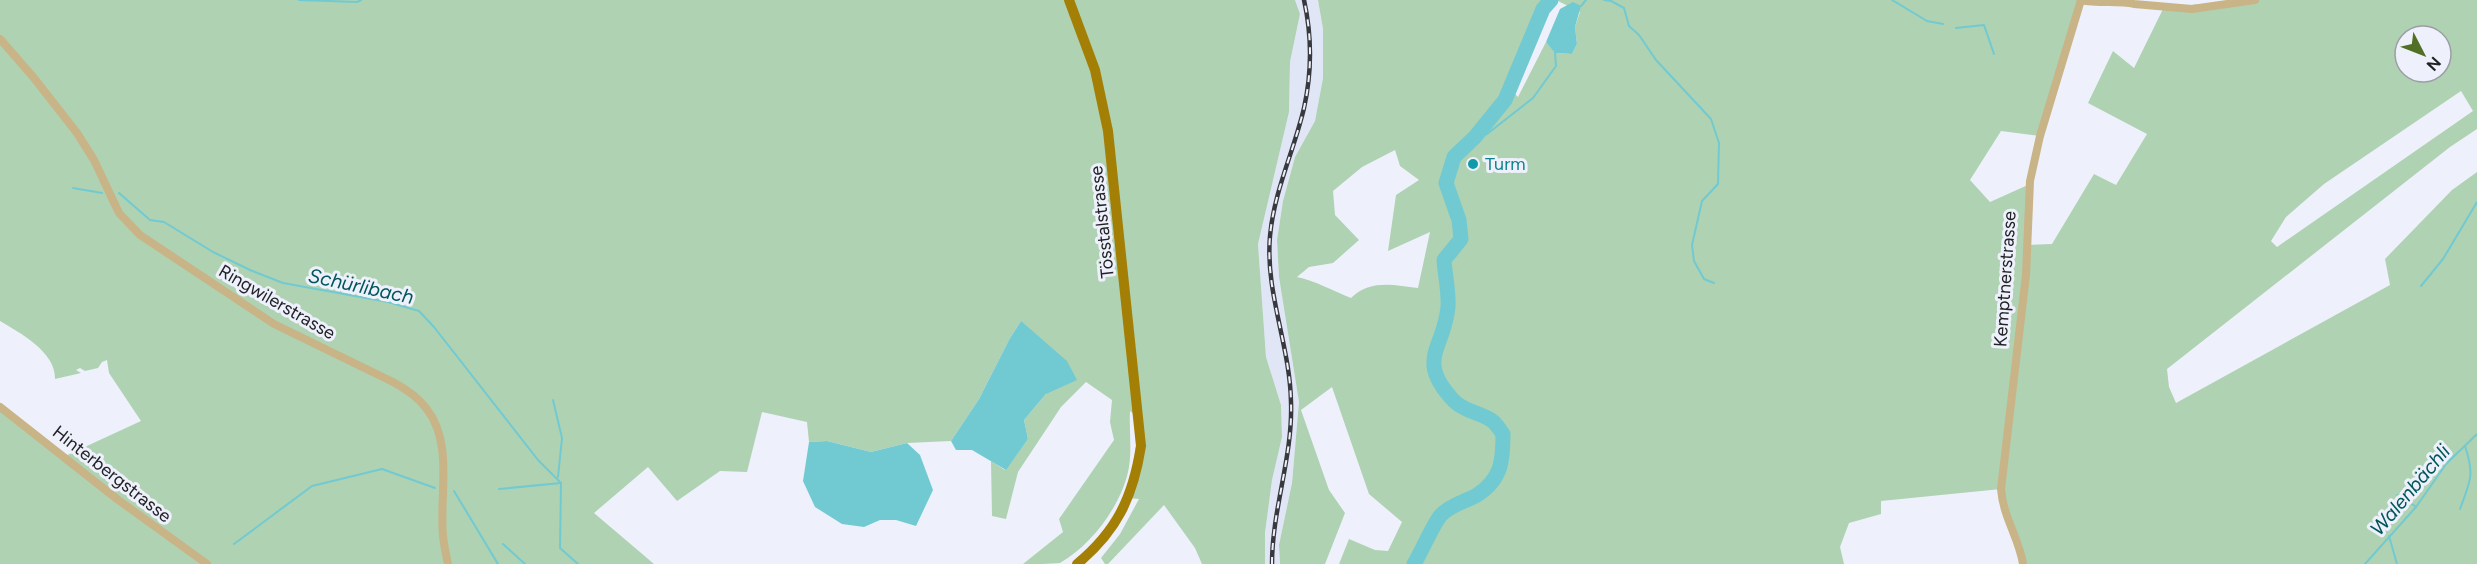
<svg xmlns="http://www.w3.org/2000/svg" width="2477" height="564" viewBox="0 0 2477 564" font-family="Figtree,sans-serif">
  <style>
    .built { fill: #e1e6f7 }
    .green { fill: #afd2b3; fill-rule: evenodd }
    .water { fill: #71cad2 }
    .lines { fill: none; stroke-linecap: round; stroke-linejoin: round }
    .stream { stroke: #71cad2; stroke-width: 2 }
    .river { stroke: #71cad2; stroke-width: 15 }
    .minor { stroke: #c8b486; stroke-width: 8 }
    .major { stroke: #a37f05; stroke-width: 10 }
    .rail-casing { stroke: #38393e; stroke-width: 4.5 }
    .rail { stroke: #eef1fb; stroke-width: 2; stroke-dasharray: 7; stroke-linecap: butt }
    .culture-dot { fill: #0f9aa8; stroke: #eef1fb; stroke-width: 2 }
    .labels { text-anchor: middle; stroke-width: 6; stroke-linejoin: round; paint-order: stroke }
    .culture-label { font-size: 18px; fill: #0d838f; stroke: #eef1fb; text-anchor: start }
    .street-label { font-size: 18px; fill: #212226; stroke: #eef1fb }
    .water-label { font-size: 20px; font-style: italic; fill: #01565c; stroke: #eef1fb }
  </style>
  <rect width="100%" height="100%" fill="#eef1fb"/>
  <path class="built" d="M1295 0H1318L1323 29V78L1315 121 1295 157 1283 201 1277 240 1279 277 1299 402 1292 483 1279 545 1280 564H1265V533L1272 480 1282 437 1281 405 1266 357 1258 244 1289 112 1290 62 1300 15Z"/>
  <g class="green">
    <path d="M0 0H1295L1300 14 1290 62 1289 112 1258 244 1266 357 1281 405 1282 437 1272 480 1265 533V564H1202L1195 548 1164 505 1108 564H1105L1101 558 1120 534 1139 499 1128 498 1140 419 1130 411C1129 430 1132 448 1129 467 1123 503 1092 545 1060 563 1051 564 1033 564 1023 564L1063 532 1059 519 1114 440 1110 422 1112 400 1086 382 1061 407 1018 472 1006 519 992 516 991 461 1005 470 1028 439 1024 420 1046 394 1021 321 1010 338 979 399 951 441 907 443 871 452 827 441 809 442 807 422 762 412 747 472 720 471 677 501 648 467 594 513 654 564H0V407L63 457 141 421 109 373 107 360 102 362 98 368 85 371 80 368 76 370 81 373 55 379C56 352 20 333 0 321Z"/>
    <path d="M1318 0H1549L1537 17 1510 89 1518 97 1546 42 1556 53 1572 54 1577 44 1575 27 1580 12 1556 0H2081L2040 136 2001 131 1970 180 1990 202 2030 184 2028 245 2052 244 2094 174 2116 185 2147 134 2088 103 2113 51 2134 68 2164 7 2257 0H2477V129L2450 147 2167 369 2169 387 2176 403 2390 285 2385 259 2452 190 2477 172V564H2023L2001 489 1881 501V514L1849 523 1840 547 1844 564H1339L1349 539 1375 550 1388 551 1402 522 1369 494 1332 387 1301 410 1329 490 1345 513 1325 564H1280L1279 545 1292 483 1299 402 1279 277 1277 240 1283 201 1295 157 1315 121 1323 78V29ZM2405 36H2441V72H2405ZM2461 91 2473 111 2277 247 2271 241 2286 217 2324 184ZM1395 150 1400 166 1419 180 1396 195 1388 251 1430 232 1418 288C1394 285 1370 279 1351 298 1333 291 1316 281 1297 277L1309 267 1333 263 1359 240 1335 215 1333 191 1362 167Z"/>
  </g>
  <g class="water">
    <path d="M1573 2 1581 6 1575 27 1577 44 1572 54 1555 53 1546 42 1560 9Z"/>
    <path d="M1021 321 1067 361 1077 380 1046 394 1024 420 1028 439 1006 470 972 450H956L951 441 979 399 1010 338Z"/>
    <path d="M827 441 871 452 907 443 920 455 933 490 916 526 896 520H880L864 527 842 524 815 507 803 481 809 442Z"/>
  </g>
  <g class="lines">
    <g class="stream">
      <path d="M299 0 357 2 361 0"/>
      <path d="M1604 0 1611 1 1624 8 1629 26 1639 35 1656 60 1711 119 1719 143 1718 184 1702 201 1692 245 1694 261 1704 279 1714 283"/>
      <path d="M1892 0 1927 21 1943 24"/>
      <path d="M1581 6 1586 0"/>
      <path d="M1956 28 1984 25 1994 54"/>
      <path d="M1475 137 1487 134 1533 98 1556 66 1555 53"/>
      <path d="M73 188 102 193"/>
      <path d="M119 193 150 220 164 222 213 252 250 270 283 283 388 302 419 311 434 327 538 460 561 483 560 548 578 564"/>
      <path d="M2421 286 2443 259 2477 202"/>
      <path d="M553 400 562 438 558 477"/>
      <path d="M499 489 561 483"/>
      <path d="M454 491 498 564"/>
      <path d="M2397 495 2415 506"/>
      <path d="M2460 509C2470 481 2475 476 2465 446"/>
      <path d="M2389 536 2397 564"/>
      <path d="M234 544 312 486 382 469 435 488"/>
      <path d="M503 544 525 564"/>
      <path d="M2365 564 2416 507 2446 464 2477 434"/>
    </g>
    <path class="river" d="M1414 564C1422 551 1433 524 1441 515 1452 504 1465 502 1477 495 1502 479 1503 460 1503 434 1500 430 1496 423 1491 420 1479 412 1465 412 1454 401 1415 359 1444 350 1448 307 1449 292 1445 275 1444 260L1461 239 1459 220 1446 183 1454 157 1475 137 1505 100 1543 9 1551 0"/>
    <g class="minor">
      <path d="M2081 0C2098 4 2119 0 2134 4L2192 9 2255 0"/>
      <path d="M0 39 34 78 77 133 94 160 119 213 140 235 274 324 393 382C406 389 417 396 426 408 454 443 439 495 443 536 444 545 446 555 448 564"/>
      <path d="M0 407 117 499 207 564"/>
      <path d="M2023 564C2019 538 2003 517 2001 489L2026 275 2030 181 2040 136 2081 0"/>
    </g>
    <path class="major" d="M1069 0 1095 70 1108 131 1141 446C1133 497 1117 531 1077 564"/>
    <defs>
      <path id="rail" d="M1272 564C1272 509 1293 457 1291 402 1290 345 1265 293 1270 236 1274 191 1294 151 1304 108 1312 72 1312 36 1304 0"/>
    </defs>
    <use href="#rail" class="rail-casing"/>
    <use href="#rail" class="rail"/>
  </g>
  <circle class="culture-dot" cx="1473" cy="164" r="6"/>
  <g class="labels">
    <g class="culture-label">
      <text x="1485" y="170">Turm</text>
    </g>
    <g class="street-label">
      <text transform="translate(1102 222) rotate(-96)" y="6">Tösstalstrasse</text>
      <text transform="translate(2005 279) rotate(-86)" y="6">Kemptnerstrasse</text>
      <text transform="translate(277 302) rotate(30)" y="6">Ringwilerstrasse</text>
      <text transform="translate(112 474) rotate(38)" y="6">Hinterbergstrasse</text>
    </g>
    <g class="water-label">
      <text transform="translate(361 286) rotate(12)" y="7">Schürlibach</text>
      <text transform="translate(2410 490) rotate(-50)" y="7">Walenbächli</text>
    </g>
  </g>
  <g transform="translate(2423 54) rotate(132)"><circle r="28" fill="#eef1fb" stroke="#9c9ea6" stroke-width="1.5"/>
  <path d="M0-4.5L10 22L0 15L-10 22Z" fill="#527025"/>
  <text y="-9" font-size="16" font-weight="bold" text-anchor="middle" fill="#212226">N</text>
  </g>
</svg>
